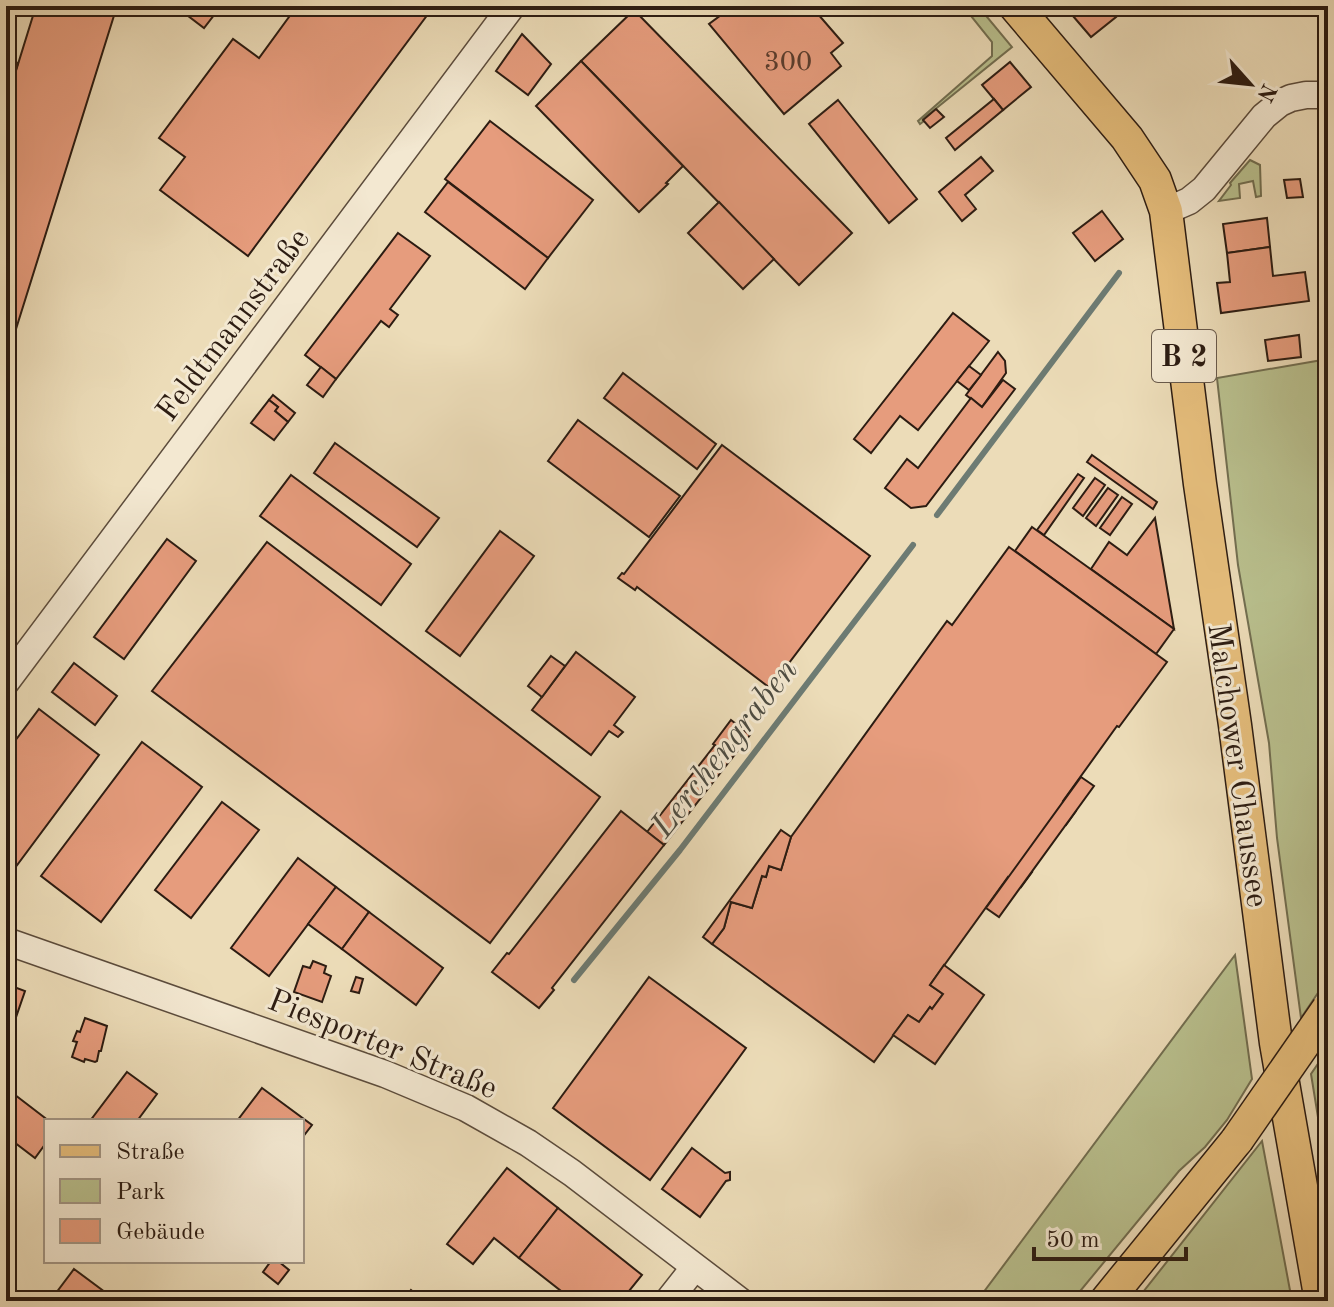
<svg xmlns="http://www.w3.org/2000/svg" width="1334" height="1307" viewBox="0 0 1334 1307" font-family="'Old Standard TT',serif">
  <style>
    .green { fill: #b9c08e; stroke: #726e50; stroke-width: 2 }
    .lines { fill: none; stroke-linecap: round; stroke-linejoin: round }
    .stream { stroke: #6d7b73; stroke-width: 6 }
    .building { fill: #e69c7d; stroke: #2c1c12; stroke-width: 2 }
    .minor-casing { stroke: #5c4c3c; stroke-width: 29 }
    .major-casing { stroke: #2c1c12; stroke-width: 35 }
    .minor { stroke: #f3e8d1; stroke-width: 26 }
    .major { stroke: #e6be7c; stroke-width: 32 }
    .major-bridge-casing { stroke: #2c1c12; stroke-width: 35; stroke-linecap: butt }
    .major-bridge { stroke: #e6be7c; stroke-width: 32 }
    .labels { text-anchor: middle; stroke-width: 6; stroke-linejoin: round; paint-order: stroke }
    .number-label { font-size: 28px; fill: #5a3c2d }
    .shield { fill: #f3e8d1; stroke: #68594b; stroke-width: 2 }
    .shield-label { font-size: 30px; font-weight: bold; fill: #2c1c12 }
    .street-label { font-size: 32px; fill: #2c1c12; stroke: #f3e8d1 }
    .water-label { font-size: 34px; font-style: italic; fill: #4d4c42; stroke: #f3e8d1 }
  </style>
  <rect width="100%" height="100%" fill="#ecdcb8"/>
  <filter id="stains"><feTurbulence type="fractalNoise" baseFrequency=".0025" numOctaves="4"/><feColorMatrix values="0 0 0 0 .2 0 0 0 0 .09 0 0 0 0 .02 0 0 0 .5 -.17"/></filter>
  <radialGradient id="worn" r=".72"><stop offset=".6" stop-color="#630" stop-opacity="0"/><stop offset="1" stop-color="#630" stop-opacity=".3"/></radialGradient>
  <g class="green">
    <path d="M963 6H978L1012 47 923 119 924 121 920 124 918 121 992 56V42Z"/>
    <path d="M1250 160 1260 165 1261 196 1256 197 1253 181 1239 184 1240 198 1219 201 1231 185 1230 183Z"/>
    <path d="M1328 359V978L1301 1018 1277 838 1269 743 1238 565 1217 378Z"/>
    <path d="M1235 955 1252 1079 1227 1120 1205 1147 1179 1171 1072 1301H977Z"/>
    <path d="M1328 1049V1179L1311 1074Z"/>
    <path d="M1262 1141 1292 1301H1136Z"/>
  </g>
  <g class="lines">
    <g class="stream">
      <path d="M937 515 1119 273"/>
      <path d="M574 980 680 850 913 545"/>
    </g>
  </g>
  <g class="building">
    <path d="M36 6H117L6 361V103Z"/>
    <path d="M175 6H221L204 28Z"/>
    <path d="M297 6H434L248 256 160 190 185 157 159 138 233 39 259 58Z"/>
    <path d="M714 6H811L843 43 831 53 841 66 784 114 709 24 721 15Z"/>
    <path d="M1085 6H1107L1116 17 1091 37 1073 16Z"/>
    <path d="M634 10 852 233 799 285 581 61Z"/>
    <path d="M522 34 551 64 528 95 496 71Z"/>
    <path d="M6 47 14 49 10 60 18 63 6 103Z"/>
    <path d="M581 61 683 166 666 183 668 184 639 212 536 106Z"/>
    <path d="M1010 62 1031 87 1003 110 982 85Z"/>
    <path d="M994 99 1003 110 955 150 946 138Z"/>
    <path d="M838 100 917 199 889 223 809 124Z"/>
    <path d="M936 109 944 117 930 128 923 120Z"/>
    <path d="M490 121 593 200 548 258 445 179Z"/>
    <path d="M981 157 993 171 965 195 976 209 962 221 939 192Z"/>
    <path d="M1300 179 1303 197 1287 198 1284 180Z"/>
    <path d="M448 182 548 258 525 289 425 212Z"/>
    <path d="M719 202 774 259 743 289 688 233Z"/>
    <path d="M1102 211 1123 239 1095 261 1073 233Z"/>
    <path d="M1267 218 1270 247 1227 253 1223 224Z"/>
    <path d="M398 233 430 256 390 309 398 315 389 327 381 321 336 379 305 355Z"/>
    <path d="M1270 247 1273 276 1305 272 1309 301 1221 313 1217 283 1230 282 1227 253Z"/>
    <path d="M953 313 989 341 918 430 900 416 871 453 854 439Z"/>
    <path d="M1299 335 1301 357 1268 361 1265 340Z"/>
    <path d="M998 352 1005 361 1006 373 982 407 966 395Z"/>
    <path d="M969 366 981 375 969 390 957 381Z"/>
    <path d="M321 367 336 379 323 397 307 385Z"/>
    <path d="M623 373 716 444 697 469 604 398Z"/>
    <path d="M1003 380 1015 389 926 506 911 508 885 488 907 459 918 468 971 398 982 407Z"/>
    <path d="M273 395 295 413 288 422 275 411 278 407 269 400Z"/>
    <path d="M269 400 278 407 275 411 288 422 274 440 251 423Z"/>
    <path d="M578 420 680 496 649 537 548 461Z"/>
    <path d="M335 443 439 518 417 547 314 473Z"/>
    <path d="M722 445 870 556 770 688 637 587 635 590 618 578 622 573 624 574Z"/>
    <path d="M1092 455 1157 502 1153 509 1087 462Z"/>
    <path d="M1078 474 1084 478 1044 535 1037 530Z"/>
    <path d="M291 475 411 564 381 605 260 516Z"/>
    <path d="M1095 478 1105 485 1083 516 1073 508Z"/>
    <path d="M1108 488 1118 495 1096 526 1086 518Z"/>
    <path d="M1122 497 1132 504 1110 535 1100 528Z"/>
    <path d="M1155 518 1174 629 1091 569 1109 542 1127 555Z"/>
    <path d="M1032 527 1174 629 1156 654 1015 551Z"/>
    <path d="M500 531 534 556 460 656 426 631Z"/>
    <path d="M167 539 196 561 124 659 94 637Z"/>
    <path d="M267 542 600 797 490 943 152 691Z"/>
    <path d="M1009 547 1167 662 1119 727 1117 726 1063 801 1076 811 1066 825 1064 824 1030 871 1032 872 1021 887 1008 877 930 985 943 994 932 1009 930 1007 919 1022 908 1015 874 1062 712 944 724 928 731 902 752 908 762 876 766 877 769 866 781 870 791 837 947 621 952 625Z"/>
    <path d="M576 652 635 697 614 725 623 732 618 737 609 731 591 755 532 710Z"/>
    <path d="M551 656 565 666 542 697 528 686Z"/>
    <path d="M74 663 117 696 95 725 52 692Z"/>
    <path d="M39 709 99 755 6 880V753Z"/>
    <path d="M731 720 750 735 732 758 713 744Z"/>
    <path d="M142 742 202 787 101 922 41 876Z"/>
    <path d="M715 745 732 758 664 845 647 832Z"/>
    <path d="M1081 777 1094 786 999 917 986 908Z"/>
    <path d="M222 802 259 830 191 918 155 890Z"/>
    <path d="M621 811 664 845 552 988 554 990 539 1008 492 972 507 953 509 954Z"/>
    <path d="M781 830 791 837 781 870 769 866 766 877 762 876 752 908 731 902 724 928 712 944 703 937Z"/>
    <path d="M298 858 336 887 269 976 231 948Z"/>
    <path d="M336 887 369 912 342 949 308 924Z"/>
    <path d="M369 912 443 968 416 1005 342 949Z"/>
    <path d="M313 961 326 966 324 973 331 976 322 1002 294 992 303 966 310 968Z"/>
    <path d="M944 965 984 995 935 1064 893 1035 908 1015 919 1022 930 1007 932 1009 943 994 930 985Z"/>
    <path d="M356 977 363 979 359 993 351 991Z"/>
    <path d="M649 977 746 1048 650 1180 553 1108Z"/>
    <path d="M6 984 25 991 13 1026 6 1024Z"/>
    <path d="M85 1018 107 1026 101 1051H99L97 1061 95 1062 85 1059 84 1062 72 1057 77 1042 73 1041 77 1031 80 1032Z"/>
    <path d="M127 1072 157 1094 137 1121H90Z"/>
    <path d="M6 1088 49 1121H46V1143L35 1158 6 1136Z"/>
    <path d="M262 1088 312 1125 302 1138V1121H237Z"/>
    <path d="M692 1148 725 1173 730 1172V1180L726 1181 700 1217 662 1189Z"/>
    <path d="M507 1168 558 1208 519 1258 494 1238 473 1264 447 1244Z"/>
    <path d="M558 1208 642 1275 621 1301H553L561 1291 519 1258Z"/>
    <path d="M271 1261H278L289 1270 278 1284 263 1272Z"/>
    <path d="M74 1269 117 1301H50Z"/>
    <path d="M411 1290 425 1301H403Z"/>
  </g>
  <g class="lines">
    <defs>
      <g id="minor">
        <path d="M1166 211 1189 201 1204 189 1264 116 1280 103 1291 98 1306 95H1328"/>
        <path d="M6 682 512 6"/>
        <path d="M6 941 385 1074 466 1108 528 1143 572 1173 740 1301"/>
        <path d="M668 1301 694 1268"/>
      </g>
      <g id="major">
        <path d="M1015 6 1127 138 1155 180 1166 211 1200 484 1235 725 1276 1043 1321 1301"/>
        <path d="M1106 1301 1237 1140"/>
      </g>
    </defs>
    <use href="#minor" class="minor-casing"/>
    <use href="#major" class="major-casing"/>
    <use href="#minor" class="minor"/>
    <use href="#major" class="major"/>
    <defs>
      <path id="major-bridge" d="M1237 1140 1328 1009"/>
    </defs>
    <use href="#major-bridge" class="major-bridge-casing"/>
    <use href="#major-bridge" class="major-bridge"/>
  </g>
  <g class="labels">
    <g class="number-label">
      <text x="788" y="70">300</text>
    </g>
    <rect class="shield" x="1152" y="330" width="64" height="52" rx="6"/>
    <g class="shield-label">
      <text x="1184" y="366">B 2</text>
    </g>
    <g class="street-label">
      <text transform="translate(232 324) rotate(-53)" y="11">Feldtmannstraße</text>
      <text transform="translate(1239 765) rotate(82)" y="11">Malchower Chaussee</text>
      <text transform="translate(383 1043) rotate(22)" y="11">Piesporter Straße</text>
    </g>
    <g class="water-label">
      <text transform="translate(723 747) rotate(-52)" y="12">Lerchengraben</text>
    </g>
  </g>
  <rect width="1334" height="1307" fill="none" stroke="#ecdcb8" stroke-width="32"/>
  <rect x="8" y="8" width="1318" height="1291" fill="none" stroke="#2c1c12" stroke-width="4"/>
  <rect x="16" y="16" width="1302" height="1275" fill="none" stroke="#2c1c12" stroke-width="2"/>
  <rect x="44" y="1119" width="260" height="144" fill="#f3e8d1" stroke="#a39685" stroke-width="2"/>
  <rect x="60" y="1145" width="40" height="12" fill="#e6be7c" stroke="#a39685" stroke-width="2"/>
  <text x="116" y="1159" font-size="24" fill="#2c1c12">Straße</text>
  <rect x="60" y="1179" width="40" height="24" fill="#b9c08e" stroke="#a39685" stroke-width="2"/>
  <text x="116" y="1199" font-size="24" fill="#2c1c12">Park</text>
  <rect x="60" y="1219" width="40" height="24" fill="#e69c7d" stroke="#a39685" stroke-width="2"/>
  <text x="116" y="1239" font-size="24" fill="#2c1c12">Gebäude</text>
  <g transform="translate(1250 84) rotate(117)" stroke="#f3e8d1" stroke-width="6" paint-order="stroke">
  <path d="M0-6L14 30L0 20L-14 30Z" fill="#2c1c12"/>
  <text y="-12" font-size="22" font-weight="bold" text-anchor="middle" fill="#2c1c12">N</text>
  </g>
  <path d="M1034 1247v12h152v-12" fill="none" stroke="#2c1c12" stroke-width="4"/>
  <text x="1046" y="1247" font-size="24" fill="#2c1c12" stroke="#f3e8d1" stroke-width="6" paint-order="stroke">50 m</text>
  <rect width="100%" height="100%" filter="url(#stains)"/>
  <rect width="100%" height="100%" fill="url(#worn)"/>
</svg>
